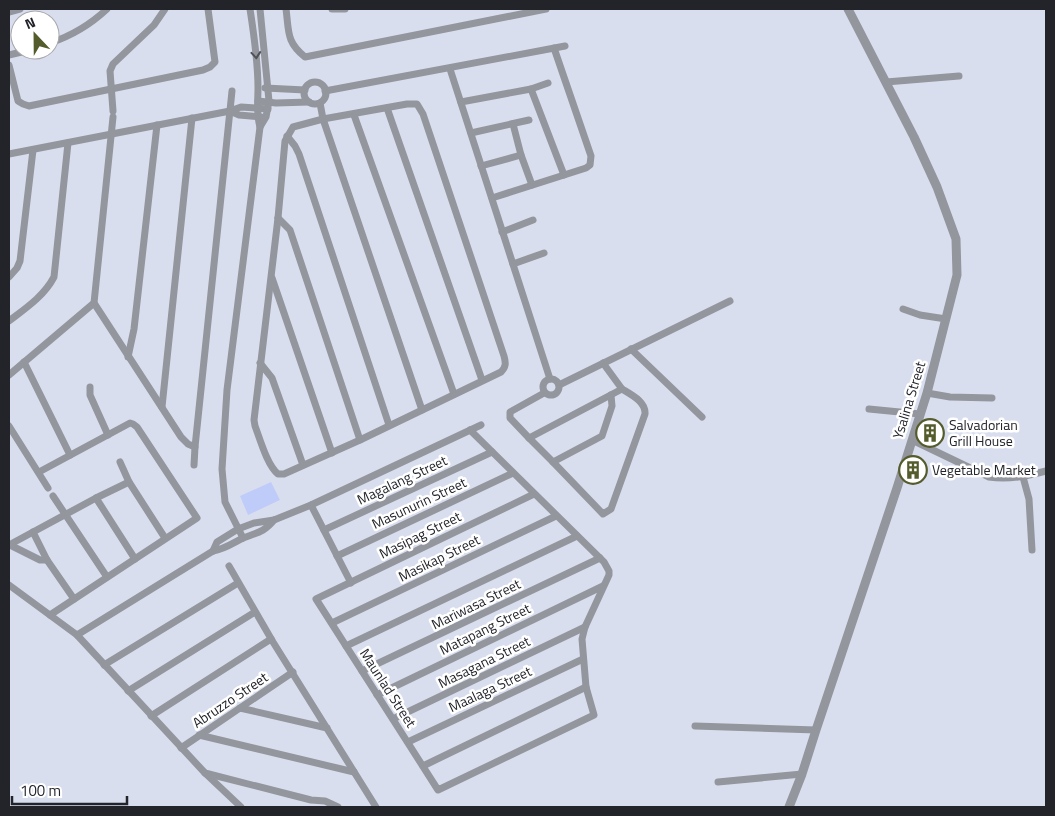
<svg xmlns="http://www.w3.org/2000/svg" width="1055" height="816" viewBox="0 0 1055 816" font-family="'Titillium Web',sans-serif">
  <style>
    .green { fill: #bfccf9 }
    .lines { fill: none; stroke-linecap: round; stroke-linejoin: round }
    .minor { stroke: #94969d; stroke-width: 7 }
    .tertiary { stroke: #94969d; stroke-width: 9 }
    .oneway { stroke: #505258 }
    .labels { text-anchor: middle; stroke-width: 5; stroke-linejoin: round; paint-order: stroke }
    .street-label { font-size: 14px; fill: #22242a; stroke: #fff }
    .poi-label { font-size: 14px; fill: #22242a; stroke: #fff; text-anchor: start }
  </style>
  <rect width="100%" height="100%" fill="#d9deef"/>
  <path class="green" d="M271 482 280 500 248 515 240 496Z"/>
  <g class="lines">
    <g class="minor">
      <path d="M250 9C254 35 258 61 258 88 258 102 256 113 260 127"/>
      <path d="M286 9C289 31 286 42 305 57L546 9"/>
      <path d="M332 9H345"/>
      <path d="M9 12 20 9"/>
      <path d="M50 43C71 36 91 24 107 9"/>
      <path d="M9 55 30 50"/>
      <path d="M9 65 18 101 23 104 29 106 203 70 210 67 215 62 208 9"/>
      <path d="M450 69 550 379"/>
      <path d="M886 82 959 76"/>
      <circle cx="315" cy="93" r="11"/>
      <path d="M265 88 305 90"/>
      <path d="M531 89 564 175"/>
      <path d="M325 91 565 46"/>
      <path d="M258 101 276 103 309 102"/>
      <path d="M461 102 531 89 548 83"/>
      <path d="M320 103 323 119 422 410"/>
      <path d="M407 104H417L423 114 504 356C506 363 506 367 501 372L360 440 284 474H278C267 465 260 439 255 426L254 420 278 218 285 141 293 127 323 119Z"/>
      <path d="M387 108 482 380"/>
      <path d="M113 111 110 71 113 64 154 25 165 9"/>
      <path d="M230 111 239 115 261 117"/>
      <path d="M354 115 454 394"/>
      <path d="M513 124 521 155 532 185"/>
      <path d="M471 133 529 120"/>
      <path d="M287 136 295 146 299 154 389 425"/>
      <path d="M9 154 230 111 241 107 268 109"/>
      <path d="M481 166 521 155"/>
      <path d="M492 198 586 168 590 165 591 156 554 48"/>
      <path d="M278 218 290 230 360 440"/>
      <path d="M502 232 533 220"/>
      <path d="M513 264 544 253"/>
      <path d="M9 277 17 268 20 261 33 150"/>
      <path d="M272 278 332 453"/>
      <path d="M94 303 181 437 188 444 195 447 232 91"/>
      <path d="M903 309 920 315 946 319"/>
      <path d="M9 321C26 308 44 296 54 277L68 143"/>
      <path d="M631 349 702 417"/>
      <path d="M128 357 134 329 157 125"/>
      <path d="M24 362 70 455"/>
      <path d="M260 363 272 378 303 465"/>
      <path d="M9 375 94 303 113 117"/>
      <circle cx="551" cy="387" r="8"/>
      <path d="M559 385 730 301"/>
      <path d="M90 387V395L108 435"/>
      <path d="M544 393 510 412V418L529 438 622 389 603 363"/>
      <path d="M927 393 950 397 992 398"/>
      <path d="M611 395 612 406 602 436 553 462 603 514 611 509 645 414C646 402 632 395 622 389"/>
      <path d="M162 407 192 118"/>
      <path d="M869 409 920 414"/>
      <path d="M9 426 48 488"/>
      <path d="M470 430 604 562 609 571V575L585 627 582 639 586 687 594 715 438 790 316 599 534 494"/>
      <path d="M529 438 553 462"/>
      <path d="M912 440 989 477C1009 480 1027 476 1046 471"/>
      <path d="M120 462 129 482"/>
      <path d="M194 465 195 447"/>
      <path d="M39 472 130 423 133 424 137 427 197 518 50 615"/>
      <path d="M1023 477 1029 499 1032 550"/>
      <path d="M53 496 107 577"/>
      <path d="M96 498 135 559"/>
      <path d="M311 505 351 583"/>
      <path d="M324 530 492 452"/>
      <path d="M33 532 47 560 74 599"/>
      <path d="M243 538 225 502 222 469 227 390 260 127 266 117 269 101 260 9"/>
      <path d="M9 545 96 498 129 482 165 538"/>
      <path d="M10 545 40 560H47"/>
      <path d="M213 551 217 542 238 529 254 523 274 520 311 505 481 425"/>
      <path d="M337 556 513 473"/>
      <path d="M229 566 273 642 376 807"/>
      <path d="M9 585 77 635 205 773 311 800 325 801 338 807"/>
      <path d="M332 623 556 516"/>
      <path d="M77 635 213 551C225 549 233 543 243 538 256 533 265 532 274 520"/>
      <path d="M346 646 577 536"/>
      <path d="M104 665 238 583"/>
      <path d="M362 671 600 558"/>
      <path d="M128 691 255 612"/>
      <path d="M377 695 603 586"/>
      <path d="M240 708 327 728"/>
      <path d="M151 716 271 639"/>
      <path d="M393 719 585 627"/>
      <path d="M695 726 816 730"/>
      <path d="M199 735 354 772"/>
      <path d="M408 742 583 659"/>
      <path d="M181 748 293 672"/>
      <path d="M423 766 586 687"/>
      <path d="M205 773 241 807"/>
      <path d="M718 782 802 774"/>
    </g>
    <path class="tertiary" d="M789 807 802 774 816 730 897 488 927 393 957 275 956 239 937 187 914 137 848 9"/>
  </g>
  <defs><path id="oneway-chevron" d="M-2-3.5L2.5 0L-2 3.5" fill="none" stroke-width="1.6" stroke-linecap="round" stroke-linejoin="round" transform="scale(1.25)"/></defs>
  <use class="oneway" href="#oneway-chevron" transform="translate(256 55) rotate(85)"/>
  <defs>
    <symbol id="building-ring" viewBox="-11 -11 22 22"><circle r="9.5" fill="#fff" stroke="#545c2b" stroke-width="1.5"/><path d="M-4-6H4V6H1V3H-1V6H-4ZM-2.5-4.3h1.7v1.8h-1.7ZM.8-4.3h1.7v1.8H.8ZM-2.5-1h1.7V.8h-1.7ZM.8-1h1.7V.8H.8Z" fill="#545c2b"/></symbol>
  </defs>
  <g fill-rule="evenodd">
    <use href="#building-ring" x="914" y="417" width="32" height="32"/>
    <use href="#building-ring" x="897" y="454" width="32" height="32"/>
  </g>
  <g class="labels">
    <g class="street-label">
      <text transform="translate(909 400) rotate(-73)" y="5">Ysalina Street</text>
      <text transform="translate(402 480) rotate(-25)" y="5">Magalang Street</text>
      <text transform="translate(419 503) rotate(-25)" y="5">Masunurin Street</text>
      <text transform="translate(420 535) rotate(-26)" y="5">Masipag Street</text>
      <text transform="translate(439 558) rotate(-26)" y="5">Masikap Street</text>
      <text transform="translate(476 604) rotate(-26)" y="5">Mariwasa Street</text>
      <text transform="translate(485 629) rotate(-26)" y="5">Matapang Street</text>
      <text transform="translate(484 662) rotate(-26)" y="5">Masagana Street</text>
      <text transform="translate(388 688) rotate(57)" y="5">Maunlad Street</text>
      <text transform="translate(490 689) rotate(-25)" y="5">Maalaga Street</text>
      <text transform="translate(230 700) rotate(-34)" y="5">Abruzzo Street</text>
    </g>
    <g class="poi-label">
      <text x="949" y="430">Salvadorian<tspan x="949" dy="16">Grill House</tspan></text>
      <text x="932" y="475">Vegetable Market</text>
    </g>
  </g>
  <rect width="1055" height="816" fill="none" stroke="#22242a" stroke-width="20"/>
  <g transform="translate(35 35) rotate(338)"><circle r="24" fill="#ffffff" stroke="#a7a7aa"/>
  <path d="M0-4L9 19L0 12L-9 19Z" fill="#545c2b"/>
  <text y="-8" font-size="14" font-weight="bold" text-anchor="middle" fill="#22242a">N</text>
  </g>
  <path d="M12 796v8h115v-8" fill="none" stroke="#22242a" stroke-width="2.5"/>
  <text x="20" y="796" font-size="15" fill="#22242a" stroke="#ffffff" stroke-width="4" paint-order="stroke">100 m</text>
</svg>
